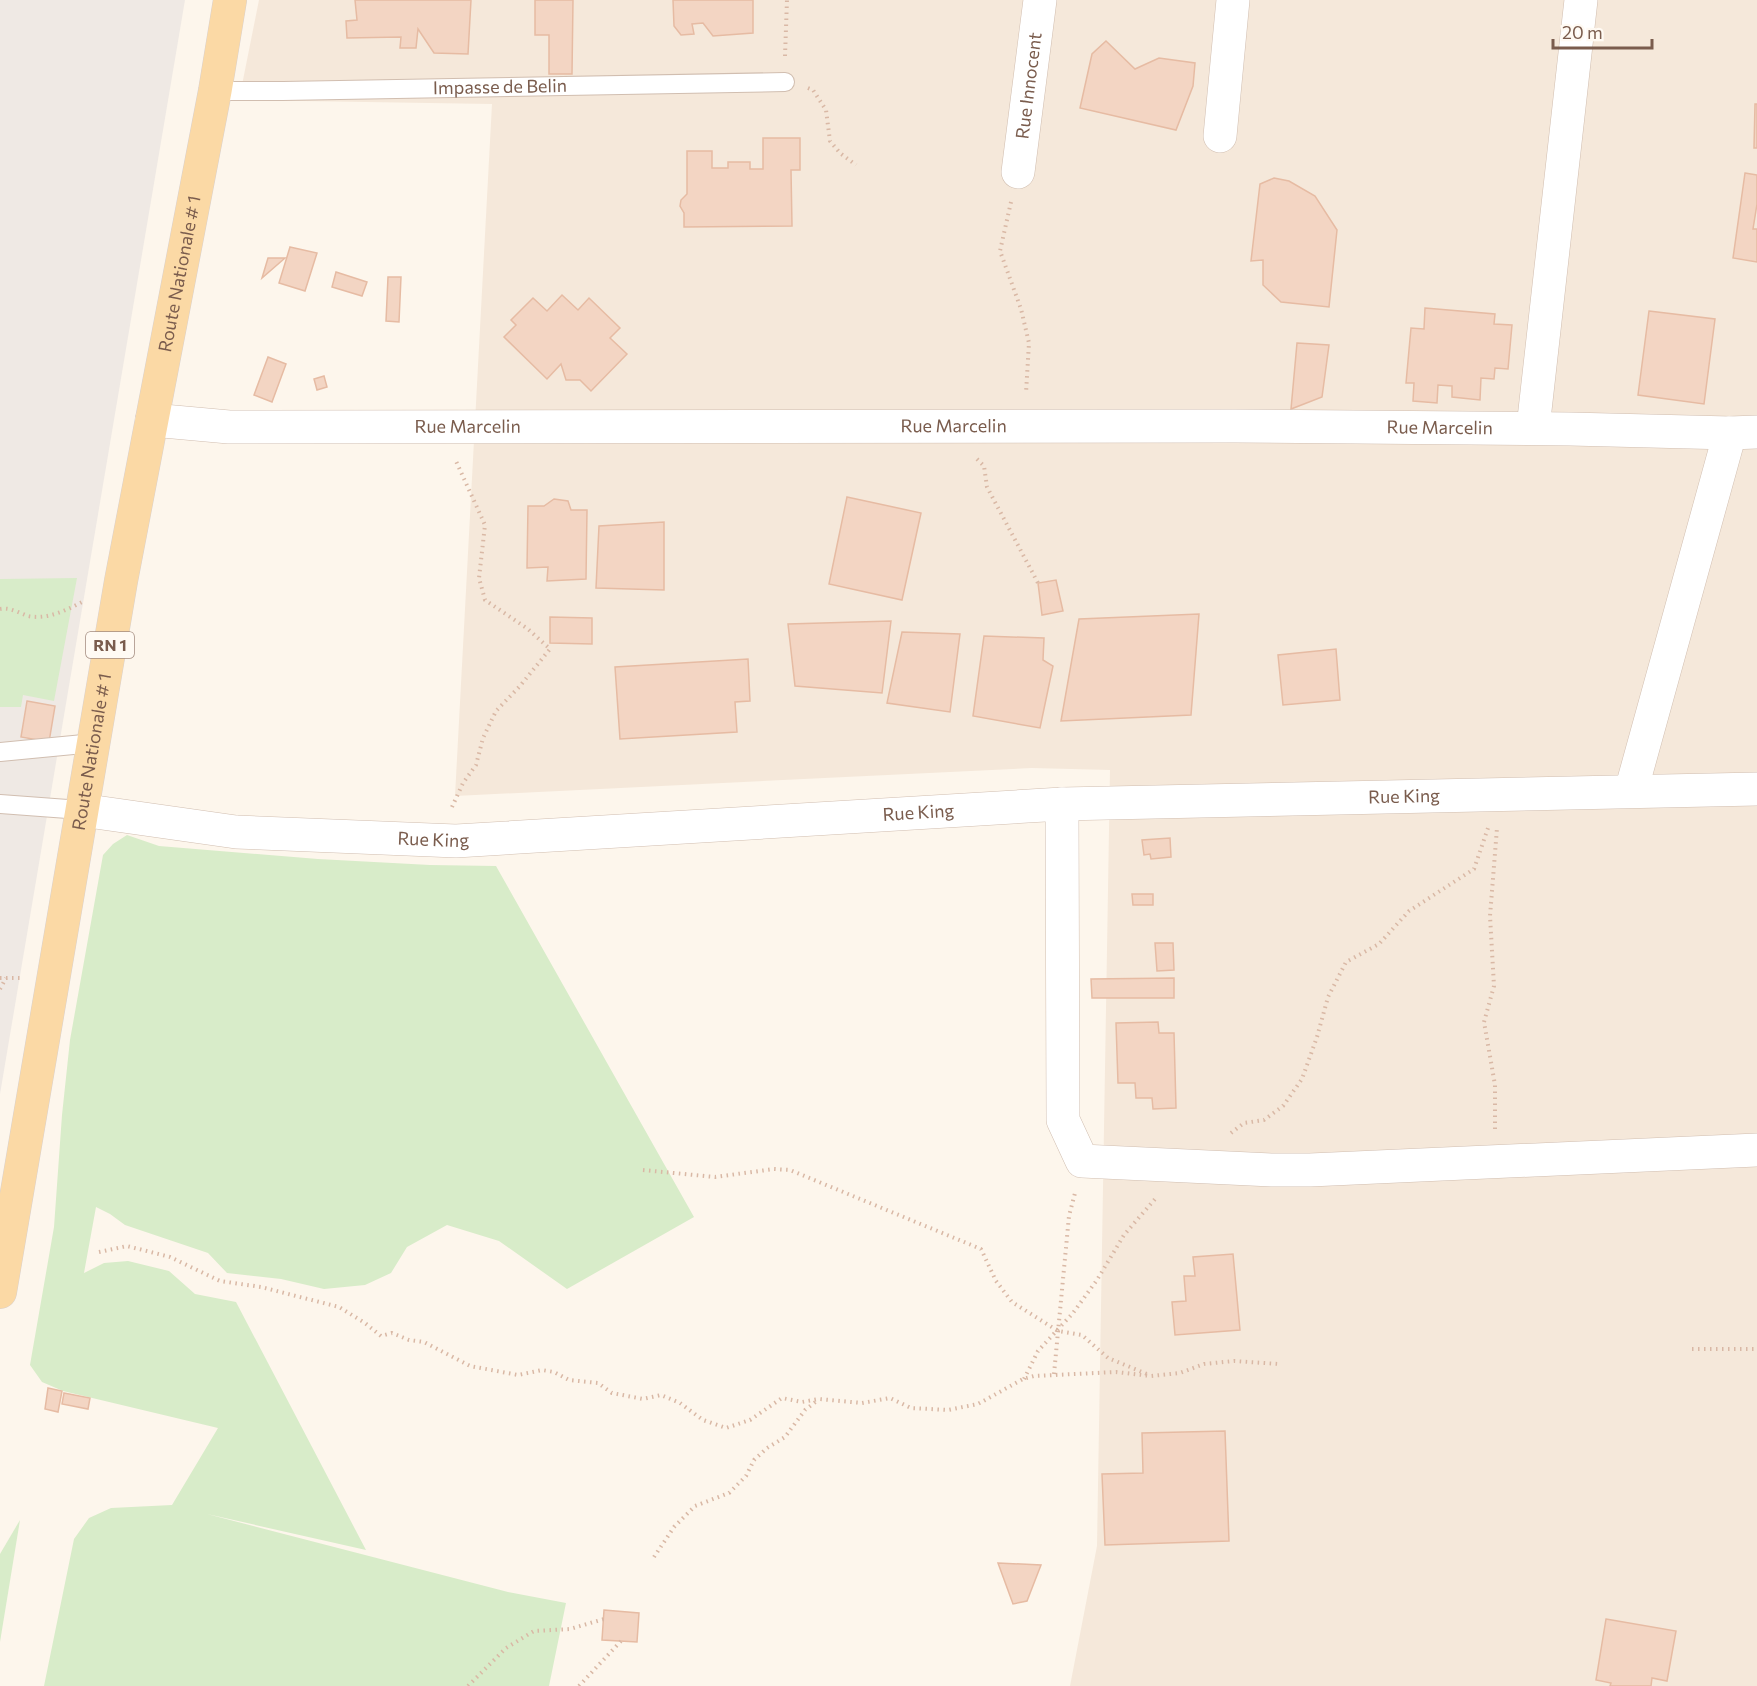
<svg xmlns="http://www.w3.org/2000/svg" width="1757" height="1686" viewBox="0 0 1757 1686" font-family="Commissioner,sans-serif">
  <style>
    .residential { fill: #f5e8da }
    .industrial { fill: #efe9e4 }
    .green { fill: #d8ecc9 }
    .building { fill: #f3d5c3; stroke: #e6bba3; stroke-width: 1.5 }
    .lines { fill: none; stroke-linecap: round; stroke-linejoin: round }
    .service-casing { stroke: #d1beb0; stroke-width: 20 }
    .minor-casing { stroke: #d1beb0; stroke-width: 34 }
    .primary-casing { stroke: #dad1cd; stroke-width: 34 }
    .path { stroke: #d9b8a5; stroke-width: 4; stroke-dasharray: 1.5 4.5; stroke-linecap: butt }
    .service { stroke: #fff; stroke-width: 18 }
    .minor { stroke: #fff; stroke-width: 33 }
    .primary { stroke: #fbd9a5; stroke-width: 33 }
    .labels { text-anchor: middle; stroke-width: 6; stroke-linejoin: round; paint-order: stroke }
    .shield { fill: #fffaf3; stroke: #a28b7f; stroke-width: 1.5 }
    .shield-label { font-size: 16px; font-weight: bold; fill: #7a5c4d }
    .street-label { font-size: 18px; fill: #7a5c4d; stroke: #fffaf3 }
  </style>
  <rect width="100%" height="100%" fill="#fdf6ec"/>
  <path class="residential" d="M259 0H1757V1686H1070L1097 1546 1110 770 1032 768 455 796 492 104 239 100Z"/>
  <path class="industrial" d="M0 0H185L0 1094Z"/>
  <g class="green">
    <path d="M77 578 54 701 23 695 21 707H0V579Z"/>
    <path d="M127 835 159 846 318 859 430 865 496 866 694 1217 567 1289 499 1241 447 1225 407 1247 391 1273 365 1285 324 1289 281 1279 227 1273 208 1253 125 1225 110 1214 96 1207 84 1273 104 1263 128 1261 169 1271 195 1294 236 1302 366 1550 207 1514 508 1592 566 1603 549 1686H44L74 1539 89 1518 111 1508 172 1505 218 1428 63 1391 42 1382 30 1365 54 1227 62 1115 70 1040 103 855 113 844Z"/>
    <path d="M20 1520 0 1642V1554Z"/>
  </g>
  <g class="building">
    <path d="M355 0H471L468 54 434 53 418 29 416 48H400L401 37 347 38 346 21 357 20Z"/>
    <path d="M535 0H573L572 74H549V35H535Z"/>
    <path d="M673 0H753V33L713 36 703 23 692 24 694 34 681 35 674 26Z"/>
    <path d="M1106 41 1135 69 1159 58 1195 63 1193 86 1176 130 1080 108 1092 54Z"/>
    <path d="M1755 104H1757V148H1754Z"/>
    <path d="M763 138H800V170H791L792 226 684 227V213L680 206 681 200 687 194V151H712V168H728V162H750V169H763Z"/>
    <path d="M1745 173 1757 175V204L1753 229H1757V262L1733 258Z"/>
    <path d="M1274 178 1289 181 1315 196 1337 230 1329 307 1281 302 1263 285V260L1251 261 1260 184Z"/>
    <path d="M290 247 317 253 305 291 279 283Z"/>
    <path d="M268 258H285L262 278Z"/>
    <path d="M336 272 367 282 362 296 332 287Z"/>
    <path d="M388 277H401L399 322 386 321Z"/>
    <path d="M562 295 578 310 589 298 620 328 610 338 627 354 591 391 580 380H566L561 364 547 379 504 337 516 325 511 320 533 298 547 311Z"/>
    <path d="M1425 308 1495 314 1494 324 1512 325 1508 369 1495 368 1494 379 1481 378 1480 400 1452 397V386L1438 385 1437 403 1413 401 1414 383H1406L1411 328 1424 329Z"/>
    <path d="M1649 311 1715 319 1704 404 1638 395Z"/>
    <path d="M1297 343 1329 345 1322 397 1291 409Z"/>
    <path d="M268 357 286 364 272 402 254 395Z"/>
    <path d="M324 376 327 387 317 390 314 379Z"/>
    <path d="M847 497 921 513 902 600 829 584Z"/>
    <path d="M554 499 568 501 571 510H587L586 579 547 581 548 567 527 568 528 506H544Z"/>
    <path d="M664 522V590L596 588 599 526Z"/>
    <path d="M1056 580 1063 611 1042 615 1038 583Z"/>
    <path d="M1199 614 1191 715 1061 721 1079 619Z"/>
    <path d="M550 617 592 618V644L550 643Z"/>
    <path d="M891 621 882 693 795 686 788 624Z"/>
    <path d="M902 632 960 634 950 712 887 703Z"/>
    <path d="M984 636 1044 638 1043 660 1053 666 1040 728 973 716Z"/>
    <path d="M1336 649 1340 700 1283 705 1278 655Z"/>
    <path d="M748 659 750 701 735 702 737 732 620 739 615 667Z"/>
    <path d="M27 701 55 706 49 742 21 737Z"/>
    <path d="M1170 838 1171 857 1151 859 1150 854 1144 855 1142 840Z"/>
    <path d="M1132 894H1153V905H1133Z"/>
    <path d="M1155 943H1173L1174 970 1157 971Z"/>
    <path d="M1174 978V998H1092L1091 979Z"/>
    <path d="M1158 1022 1159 1033H1174L1176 1108 1153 1109 1152 1098H1136L1135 1083H1118L1116 1023Z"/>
    <path d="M1233 1254 1240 1330 1175 1335 1172 1302 1186 1301 1184 1276H1195L1193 1257Z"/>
    <path d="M48 1388 62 1391 58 1412 45 1409Z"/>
    <path d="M64 1393 90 1398 88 1409 62 1404Z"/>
    <path d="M1225 1431 1229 1541 1105 1545 1102 1474 1143 1473 1142 1433Z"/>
    <path d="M998 1563 1041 1565 1027 1601 1013 1604Z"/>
    <path d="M604 1610 639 1613 637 1642 602 1640Z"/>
    <path d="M1606 1619 1676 1631 1667 1681 1652 1678 1651 1686H1610L1611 1683 1596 1680Z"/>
  </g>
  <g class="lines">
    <defs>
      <g id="service">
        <path id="s1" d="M215 91H283L785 82"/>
        <path d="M0 752 94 743"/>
        <path d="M0 804 81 810"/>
      </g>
      <g id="minor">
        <path d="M1220 136 1233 0"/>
        <path id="s2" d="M1018 172 1040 0"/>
        <path id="s3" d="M152 420 229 427 1235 426 1570 429 1730 433 1757 432"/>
        <path d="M1533 428 1581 0"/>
        <path d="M1631 791 1730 433"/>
        <path d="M1062 804 1063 1120 1082 1161 1272 1170H1310L1757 1150"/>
        <path id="s4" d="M81 810 236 832 456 841 1062 804 1757 789"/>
      </g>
      <g id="primary">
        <path id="s5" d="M0 1292 121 581 215 91 230 0"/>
      </g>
    </defs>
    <use href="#service" class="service-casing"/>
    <use href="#minor" class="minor-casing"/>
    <use href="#primary" class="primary-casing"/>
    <g class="path">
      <path d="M785 56 787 0"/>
      <path d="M808 88 813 90 826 110 830 141 840 153 856 165"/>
      <path d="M1011 202 1000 251 1021 309 1029 343 1026 393"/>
      <path d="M977 459 984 466 987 487 1038 583"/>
      <path d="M0 609C10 607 19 613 28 616 47 620 67 610 84 601"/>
      <path d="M452 807 463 783 476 765 483 738 496 711 520 686 550 649 528 629 485 600 479 578 485 525 455 459"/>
      <path d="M0 978H20"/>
      <path d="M0 989 6 978"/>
      <path d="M1495 1129V1085L1484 1022 1494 986 1490 916 1497 828"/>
      <path d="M1231 1133 1244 1123 1264 1120 1283 1106 1302 1079 1317 1037 1328 997 1346 962 1379 944 1409 911 1474 869 1488 828"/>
      <path d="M643 1170 715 1177 774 1169 790 1170 981 1249 996 1281 1012 1302 1058 1331 1082 1335 1108 1358 1147 1374"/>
      <path d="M99 1252 127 1246 170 1257 220 1281 261 1287 339 1307 365 1323 381 1336 392 1333 409 1340 424 1342 470 1366 518 1375 542 1370 554 1372 569 1380 598 1383 612 1393 643 1399 661 1395 680 1403 703 1420 726 1428 750 1420 782 1398 802 1402 819 1399 862 1403 890 1398 911 1408 948 1410 978 1404 1023 1379 1034 1376 1116 1372 1151 1376 1180 1373 1204 1364 1234 1361 1279 1364"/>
      <path d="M1692 1349H1757"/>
      <path d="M1054 1374 1069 1216 1075 1193"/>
      <path d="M1024 1379 1038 1351 1073 1313 1097 1280 1124 1235 1155 1199"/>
      <path d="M654 1557 674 1527 695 1506 729 1493 746 1476 754 1460 767 1448 785 1437 805 1410 818 1400"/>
      <path d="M468 1686 506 1648 534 1631 570 1629 604 1619"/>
      <path d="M579 1686 621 1641"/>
    </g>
    <use href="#service" class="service"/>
    <use href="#minor" class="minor"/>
    <use href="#primary" class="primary"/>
  </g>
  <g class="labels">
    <rect class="shield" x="86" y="632" width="48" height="26" rx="4.5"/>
    <g class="shield-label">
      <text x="110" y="651">RN 1</text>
    </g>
    <g class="street-label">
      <text dy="6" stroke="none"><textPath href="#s2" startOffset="87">Rue Innocent</textPath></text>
      <text dy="6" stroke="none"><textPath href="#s1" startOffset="285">Impasse de Belin</textPath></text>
      <text dy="6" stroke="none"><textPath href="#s5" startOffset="1034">Route Nationale # 1</textPath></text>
      <text dy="6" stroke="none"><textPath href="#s3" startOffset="802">Rue Marcelin</textPath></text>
      <text dy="6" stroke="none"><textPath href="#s3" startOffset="316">Rue Marcelin</textPath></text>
      <text dy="6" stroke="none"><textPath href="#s3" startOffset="1288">Rue Marcelin</textPath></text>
      <text dy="6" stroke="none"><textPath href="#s5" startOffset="548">Route Nationale # 1</textPath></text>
      <text dy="6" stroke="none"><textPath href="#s4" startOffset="1326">Rue King</textPath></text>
      <text dy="6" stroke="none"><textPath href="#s4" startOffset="840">Rue King</textPath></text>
      <text dy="6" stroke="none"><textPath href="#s4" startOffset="354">Rue King</textPath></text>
    </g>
  </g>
  <path d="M1553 39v9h99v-9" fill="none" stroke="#7a5c4d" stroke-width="3"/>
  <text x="1562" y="39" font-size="18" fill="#7a5c4d" stroke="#fffaf3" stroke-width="4.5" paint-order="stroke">20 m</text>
</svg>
